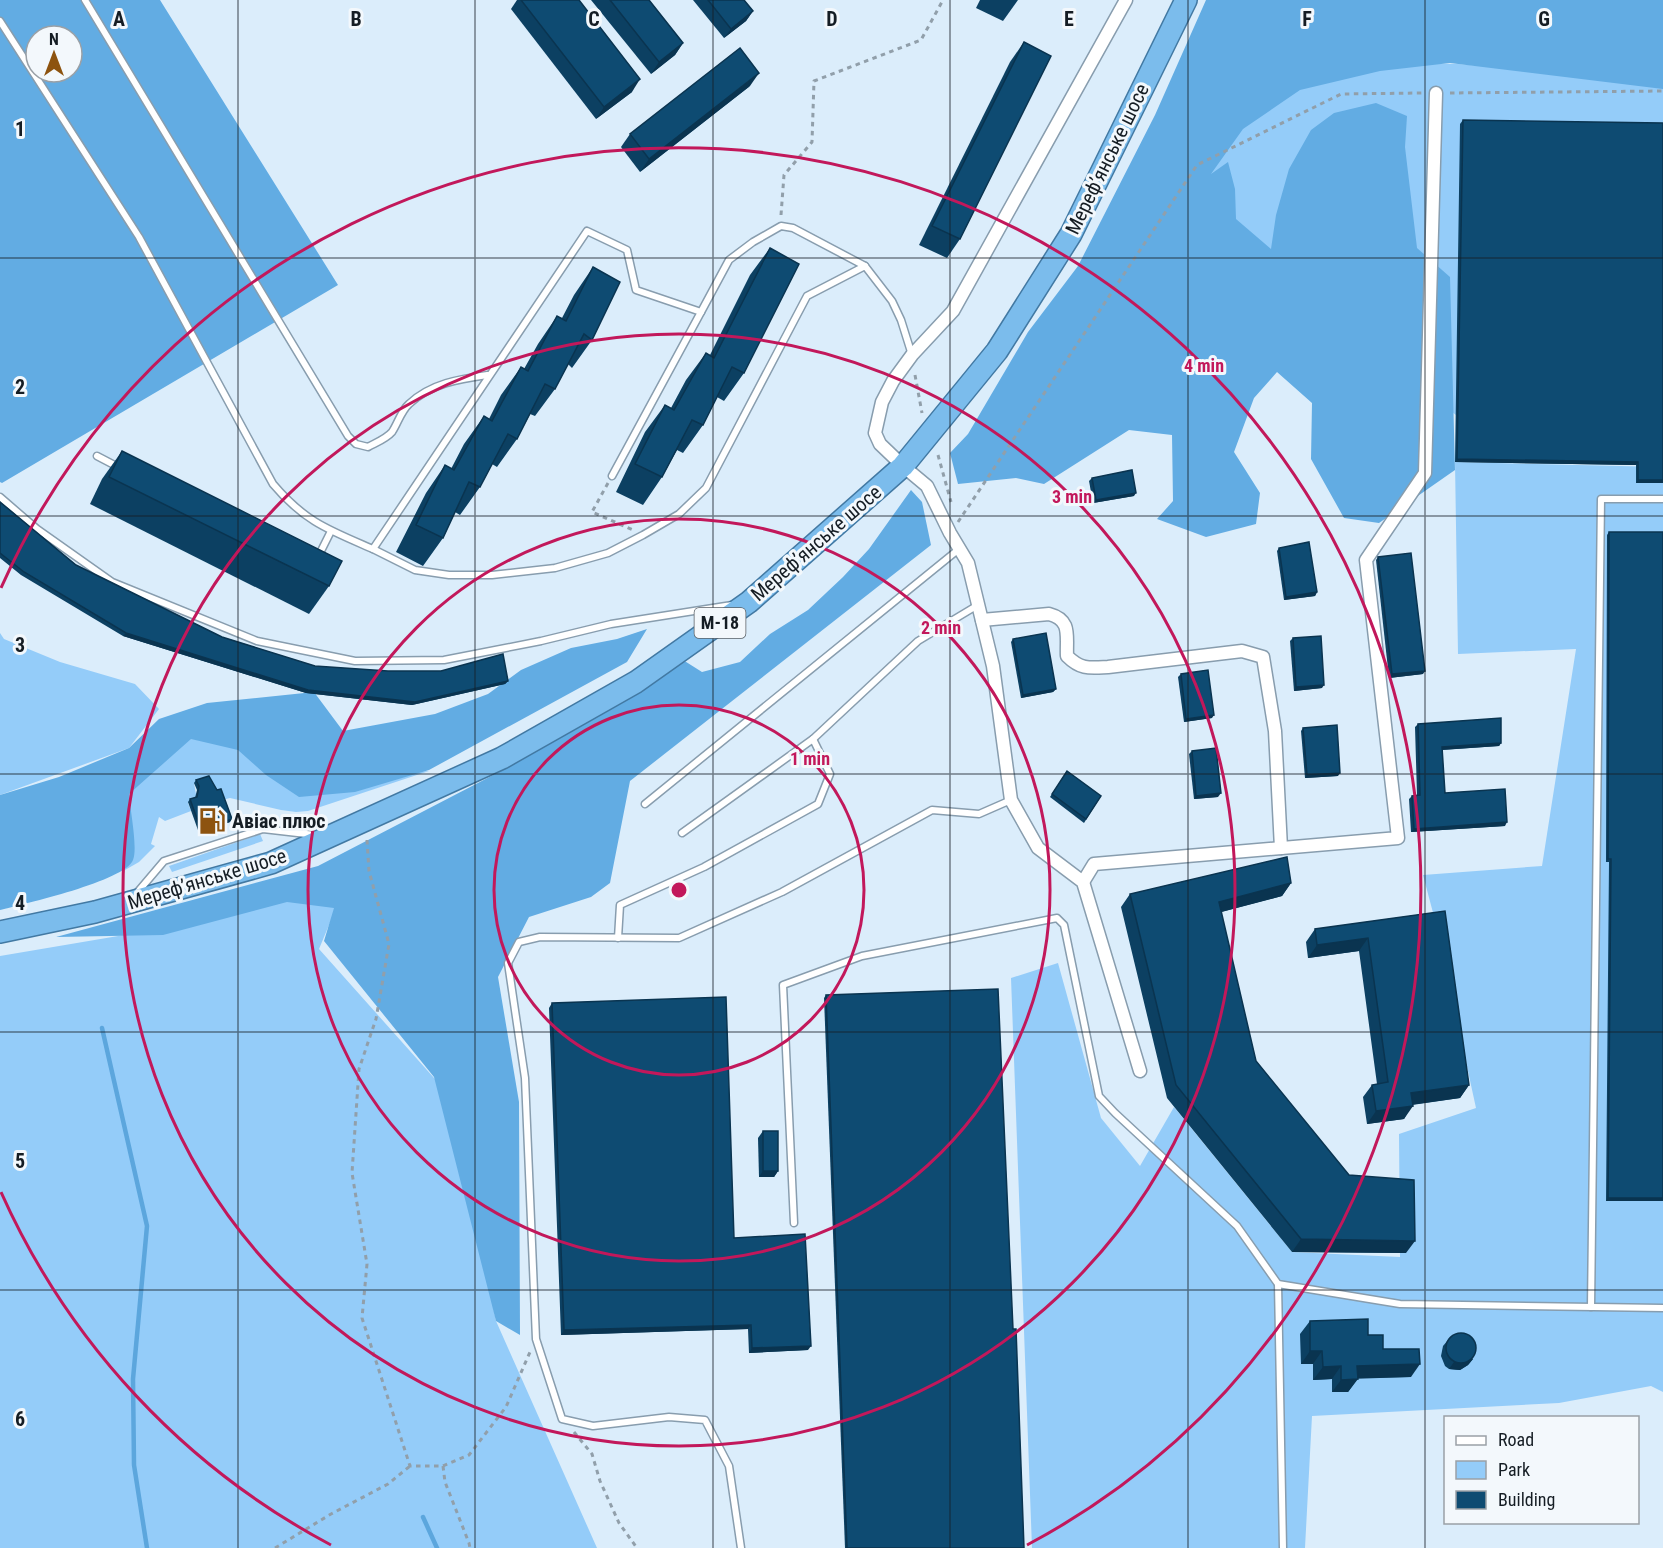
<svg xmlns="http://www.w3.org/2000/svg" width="1663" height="1548" viewBox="0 0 1663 1548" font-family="'Roboto Condensed',sans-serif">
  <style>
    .green { fill: #94ccf9 }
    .forest { fill: #62ace3; fill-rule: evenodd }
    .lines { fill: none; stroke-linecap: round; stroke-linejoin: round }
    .stream { stroke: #5ca6dd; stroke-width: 4.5 }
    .service-casing { stroke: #889dae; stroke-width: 9 }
    .minor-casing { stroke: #889dae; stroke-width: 15 }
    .trunk-casing { stroke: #4279a3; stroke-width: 24 }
    .path { stroke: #919faa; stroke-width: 3; stroke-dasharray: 4.5 4.5; stroke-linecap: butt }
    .service { stroke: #fff; stroke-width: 6 }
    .minor { stroke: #fff; stroke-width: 12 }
    .trunk { stroke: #7bbcec; stroke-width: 21 }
    .wall { fill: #0c4062 }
    .shaded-wall { fill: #0a3450 }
    .building { fill: #0e4b72; stroke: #0a3450; stroke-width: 1.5 }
    .grid { fill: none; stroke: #151d24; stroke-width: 1.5; stroke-opacity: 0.55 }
    .ring { fill: none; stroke: #c2185b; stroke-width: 3 }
    .labels { text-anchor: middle; stroke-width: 6; stroke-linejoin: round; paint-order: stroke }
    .shield { fill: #f3f8fc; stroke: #585f65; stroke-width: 1.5 }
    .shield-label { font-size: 18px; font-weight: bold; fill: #151d24 }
    .street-label { font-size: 20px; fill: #151d24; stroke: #f3f8fc }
    .poi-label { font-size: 20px; font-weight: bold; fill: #151d24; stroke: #f3f8fc; text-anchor: start }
    .grid-label { font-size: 20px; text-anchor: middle; font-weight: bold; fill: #151d24; stroke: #f3f8fc; stroke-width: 6; stroke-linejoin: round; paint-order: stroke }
    .centre { fill: #c2185b; stroke: #f3f8fc; stroke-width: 3 }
    .ring-label { font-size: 18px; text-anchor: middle; font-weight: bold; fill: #c2185b; stroke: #f3f8fc; stroke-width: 6; stroke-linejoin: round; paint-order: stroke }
  </style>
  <rect width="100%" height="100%" fill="#dbedfb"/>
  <g class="green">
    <path d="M1308 62 1458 64 1663 82V126L1456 415 1326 318 1216 268 1196 148Z"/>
    <path d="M1455 462 1663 467V1392L1651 1386 1559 1403 1312 1416 1305 1548H1032L1011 978 1058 963 1101 1118 1140 1166 1174 1107 1292 1252 1400 1257 1399 1134 1476 1108 1436 924 1423 875 1542 866 1576 649 1458 654Z"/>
    <path d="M0 633 4 639 60 662 135 684 159 709 129 748 0 795Z"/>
    <path d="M209 726 296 779 429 771 308 811 296 812 281 810 230 798 222 800 194 783 197 800 188 803 191 811 165 821 159 817 151 844 155 846 139 862 125 870 103 818 149 745Z"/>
    <path d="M260 834 263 841 172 872 169 866Z"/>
    <path d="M286 891 339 901 319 949 451 1097 496 1321 597 1548H0V956L195 923Z"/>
  </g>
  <g class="forest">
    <path d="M0 0H160L338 285 2 483 0 482ZM36 36H72V72H36Z"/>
    <path d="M1206 0H1663V89L1450 63 1380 71 1300 90 1243 129 1211 174 1228 162 1235 189 1236 219 1271 249 1276 215 1289 169 1311 130 1334 113 1376 103 1407 116 1405 147 1417 248 1450 277 1455 470 1379 523 1344 518 1311 459 1312 403 1277 372 1254 398 1234 452 1260 493 1256 524 1206 537 1157 519 1173 501 1172 435 1129 430 1044 484 1016 478 958 484 950 453 968 434 1028 332 1078 266 1155 115Z"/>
    <path d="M911 490 922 502 931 545 630 781 610 883 591 897 529 917 498 977 519 1102 520 1335 496 1321 434 1077 324 941 334 908 287 902 163 935 56 937 318 866 501 771 683 660 702 672 740 662 770 634 808 610 843 577 869 549Z"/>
    <path d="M647 629 627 662 429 770 355 792 299 797 266 775 238 750 191 739 129 794C130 809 138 848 133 860 125 881 24 904 0 910V795L59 777 129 748 159 719 207 703 314 692 343 731 435 714 488 694 521 670 571 648 617 639Z"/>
  </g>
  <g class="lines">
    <g class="stream">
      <path d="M102 1028 147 1226 133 1379 134 1465 147 1548"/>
      <path d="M423 1517 437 1548"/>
    </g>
    <defs>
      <g id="service">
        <path d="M85 0 348 436 356 444 368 447C375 443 386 439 392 432 398 423 401 411 409 404 431 383 460 379 488 375"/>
        <path d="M0 21 139 237 273 484C305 522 329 530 373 549L587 231 627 250 636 290 701 312 612 476"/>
        <path d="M701 312 729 260 753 242 781 226 793 228 865 266"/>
        <path d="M97 456 120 468"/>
        <path d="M0 497 37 529 112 582 257 641 355 661 444 660 541 641 611 624 732 605"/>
        <path d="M373 549 415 570 449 575H492L555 568 608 553 643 535 679 514 706 488 807 296 865 266 892 301 901 320 912 355"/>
        <path d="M318 557 331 531"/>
        <path d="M813 739 918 641 978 605"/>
        <path d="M645 804 959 549"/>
        <path d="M136 894 164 861 263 829 315 835"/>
        <path d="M618 938 620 905 704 867 818 804 830 774 813 739 682 833"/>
        <path d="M794 1223 783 985 862 956 1057 918 1064 925 1099 1096 1115 1113 1237 1226 1278 1284 1400 1304 1663 1308"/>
        <path d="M1278 1284 1283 1548"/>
        <path d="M1591 1307 1601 499H1663"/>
        <path d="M741 1548 729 1466 705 1420 669 1417 593 1426 562 1419 536 1339 525 1078 508 963 519 942 540 937 679 938 782 892 932 810 979 814 1011 800"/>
      </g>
      <g id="minor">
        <path d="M1126 0 953 311 912 355 893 381 882 402 875 433 880 444 903 466 927 486 950 533 968 563 993 666 1011 800 1038 848 1083 882 1140 1071"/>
        <path d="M982 620 1049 614C1072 620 1066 636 1067 656 1081 670 1090 668 1108 667L1242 651 1263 657 1275 731 1281 848"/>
        <path d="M1083 882 1094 864 1398 838 1366 560 1425 473 1436 93"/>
      </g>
      <path id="trunk" d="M0 932 95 912 271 863 502 758 636 682 749 602 903 466 997 351 1071 234 1186 0"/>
    </defs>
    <use href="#service" class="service-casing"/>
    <use href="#minor" class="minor-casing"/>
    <use href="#trunk" class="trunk-casing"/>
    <g class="path">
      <path d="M1450 93 1663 91"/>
      <path d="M781 215 784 175 812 142 814 81 921 40 943 0"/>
      <path d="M915 375 922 413"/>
      <path d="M938 455 951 502"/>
      <path d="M608 483 592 512 633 530"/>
      <path d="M958 522 1197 165 1341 94 1422 93"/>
      <path d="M367 840 369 871 389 944 376 1019 359 1069 352 1173 367 1264 362 1318 410 1466H443L469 1455 506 1407 530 1352"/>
      <path d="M574 1432 592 1454 600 1481 619 1523 637 1548"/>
      <path d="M443 1466 445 1482 469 1543 470 1548"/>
      <path d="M275 1548 331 1514 388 1484 410 1466"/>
    </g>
    <use href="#service" class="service"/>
    <use href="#minor" class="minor"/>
    <use href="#trunk" class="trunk"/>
  </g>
  <g class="wall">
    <path d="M517 0H579L632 92 596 119 511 9Z"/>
    <path d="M591 0H649L683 43 675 55 651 74Z"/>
    <path d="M693 0H744L753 11 746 21 724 38Z"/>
    <path d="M980 0H1018L1003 21 976 8Z"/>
    <path d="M1024 42 960 239 947 258 919 245 1010 62Z"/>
    <path d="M750 86 640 172 621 147 630 134Z"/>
    <path d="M1463 120 1663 483H1636V465L1455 462 1460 124Z"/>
    <path d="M770 248 744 373 724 401 717 397 703 425 683 453 677 450 662 477 643 505 616 492 645 432 665 405 671 408 686 380 706 353 710 355 750 275Z"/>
    <path d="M593 267 592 340 572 368 568 364 555 389 535 416 530 414 517 439 497 467 492 464 480 487 460 515 455 512 443 538 423 566 396 552 426 493 445 465 451 469 464 444 484 416 489 419 501 395 521 367 524 369 538 344 557 316 562 318 574 295Z"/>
    <path d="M122 451 329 586 309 614 90 504 102 479Z"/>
    <path d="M1092 478 1134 496 1093 503 1089 481Z"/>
    <path d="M0 502 76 565 222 637 315 666 508 681 505 684 412 705 306 693 123 636 21 575 0 558Z"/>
    <path d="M1609 532H1663V1201H1606L1609 862H1606L1607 535Z"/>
    <path d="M1279 548 1317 592 1315 596 1284 600 1277 551Z"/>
    <path d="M1378 557 1423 674 1389 678 1376 560Z"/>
    <path d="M1293 638 1322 688 1294 691 1290 641Z"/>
    <path d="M1013 639 1056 689 1053 692 1021 698 1011 642Z"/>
    <path d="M1181 674 1212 718 1184 722 1178 677Z"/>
    <path d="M1418 724 1501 743 1499 746 1442 750 1445 793 1505 826 1411 832 1409 799 1412 796 1417 795 1415 727Z"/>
    <path d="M1303 728 1338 776 1305 778 1301 731Z"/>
    <path d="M1192 751 1218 797 1194 799 1189 754Z"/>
    <path d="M1067 771 1101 796 1084 823 1050 797Z"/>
    <path d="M196 780 230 822 199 833 188 802 190 799 195 798 197 790 194 783Z"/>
    <path d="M1291 883 1282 896 1221 912 1256 1061 1406 1253 1292 1252 1167 1098 1121 907 1130 894Z"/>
    <path d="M1445 911 1469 1085 1460 1098 1412 1105 1404 1119 1367 1124 1363 1097 1372 1085 1377 1084 1359 951 1308 958 1306 942 1315 929Z"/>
    <path d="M826 995 1013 1329 1024 1548H845L824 998Z"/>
    <path d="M552 1003 734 1238 808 1350 749 1353 748 1329 561 1335 549 1008Z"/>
    <path d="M763 1131 778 1171 774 1177H759L758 1138Z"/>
    <path d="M1310 1321 1368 1335 1411 1377 1358 1378 1348 1392H1332V1379L1313 1380V1364H1301L1300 1334Z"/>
    <path d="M1448 1340 1473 1359 1468 1365 1460 1370 1449 1369 1445 1366 1441 1356 1443 1346Z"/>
  </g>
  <g class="shaded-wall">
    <path d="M753 11 746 21 724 38 731 29Z"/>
    <path d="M683 43 675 55 651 74 659 62Z"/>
    <path d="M759 73 750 86 640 172 649 159Z"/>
    <path d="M640 79 632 92 596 119 604 107Z"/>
    <path d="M1457 459 1638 462 1636 465 1455 462Z"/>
    <path d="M1638 480H1663V483H1636Z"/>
    <path d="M1136 493 1134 496 1093 503 1096 500Z"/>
    <path d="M1317 592 1315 596 1284 600 1286 597Z"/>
    <path d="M126 633 308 690 508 681 505 684 412 705 306 693 123 636Z"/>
    <path d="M1425 671 1423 674 1389 678 1392 674Z"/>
    <path d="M1324 685 1322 688 1294 691 1296 687Z"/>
    <path d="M1056 689 1053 692 1021 698 1023 695Z"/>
    <path d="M1214 715 1212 718 1184 722 1186 719Z"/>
    <path d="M1501 743 1499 746 1440 750 1442 747Z"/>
    <path d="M1340 773 1338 776 1305 778 1307 775Z"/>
    <path d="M1221 793 1218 797 1194 799 1196 796Z"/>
    <path d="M232 819 230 822 199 833 201 830Z"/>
    <path d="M1507 822 1505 826 1411 832 1414 829Z"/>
    <path d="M1291 883 1282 896 1210 915 1219 902Z"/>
    <path d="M1368 938 1359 951 1308 958 1317 945Z"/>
    <path d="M1469 1085 1460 1098 1402 1106 1411 1093Z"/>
    <path d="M1413 1106 1404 1119 1367 1124 1376 1111Z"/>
    <path d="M763 1171H778L774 1177H759Z"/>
    <path d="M1608 1198H1663V1201H1606Z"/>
    <path d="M1301 1239 1415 1241 1406 1253 1292 1252Z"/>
    <path d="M751 1325 748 1329 561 1335 564 1330Z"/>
    <path d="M811 1346 808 1350 749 1353 752 1348Z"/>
    <path d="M1310 1351H1322L1313 1364H1301Z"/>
    <path d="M1473 1359 1468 1365 1460 1370 1449 1369 1454 1362Z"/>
    <path d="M1420 1364 1411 1377 1348 1379 1357 1366Z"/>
    <path d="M1341 1366 1332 1379 1313 1380 1323 1367Z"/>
    <path d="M1358 1379 1348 1392H1332L1341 1380Z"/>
  </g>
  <g class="building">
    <path d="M521 0H579L640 79 604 107Z"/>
    <path d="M610 0H649L683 43 659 62Z"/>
    <path d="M708 0H744L753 11 731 29Z"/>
    <path d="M1024 42 1051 56 960 239 932 226Z"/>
    <path d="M740 48 759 73 649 159 630 134Z"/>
    <path d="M1463 120 1663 123V480H1638V462L1457 459Z"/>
    <path d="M770 248 799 264 744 373 732 367 703 425 692 420 662 477 635 464 665 405 674 410 706 353 714 358Z"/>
    <path d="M593 267 620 282 592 340 584 334 555 389 545 384 517 439 508 434 480 487 469 482 443 538 416 525 445 465 454 470 484 416 492 421 521 367 528 371 557 316 566 321Z"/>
    <path d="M122 451 342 561 329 586 109 477Z"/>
    <path d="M1132 470 1136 493 1096 500 1092 478Z"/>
    <path d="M0 502 76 565 222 637 315 666 388 671H441L503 654 508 681 415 702 308 690 126 633 24 572 0 553Z"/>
    <path d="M1609 532H1663V1198H1608L1611 859H1608Z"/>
    <path d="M1309 542 1317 592 1286 597 1279 548Z"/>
    <path d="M1411 553 1425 671 1392 674 1378 557Z"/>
    <path d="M1046 633 1056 689 1023 695 1013 639Z"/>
    <path d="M1321 636 1324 685 1296 687 1293 638Z"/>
    <path d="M1208 670 1214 715 1186 719 1181 674Z"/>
    <path d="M1501 718V743L1442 747 1445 793 1505 789 1507 822 1414 829 1412 796 1420 795 1418 724Z"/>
    <path d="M1337 725 1340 773 1307 775 1303 728Z"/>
    <path d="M1216 748 1221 793 1196 796 1192 751Z"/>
    <path d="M1067 771 1101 796 1086 819 1052 794Z"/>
    <path d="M209 776 217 790 221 789 232 819 201 830 190 799 197 797 199 786 196 780Z"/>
    <path d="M1287 857 1291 883 1219 902 1256 1061 1349 1175 1414 1180 1415 1241 1301 1239 1176 1085 1130 894Z"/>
    <path d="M1445 911 1469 1085 1411 1093 1413 1106 1376 1111 1372 1085 1388 1082 1368 938 1317 945 1315 929Z"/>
    <path d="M998 989 1013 1329H1016L1024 1548H847L826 995Z"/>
    <path d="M726 997 734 1238 805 1234 811 1346 752 1348 751 1325 564 1330 552 1003Z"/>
    <rect x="763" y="1131" width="15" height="40"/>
    <path d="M1368 1319V1335H1383V1349H1419L1420 1364 1357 1366 1358 1379 1341 1380V1366L1323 1367 1322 1351H1310V1321Z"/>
    <circle cx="1461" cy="1348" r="15"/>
  </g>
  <path class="grid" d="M238 0V1548M475 0V1548M713 0V1548M950 0V1548M1188 0V1548M1425 0V1548M0 258H1663M0 516H1663M0 774H1663M0 1032H1663M0 1290H1663"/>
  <g class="ring">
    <circle cx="679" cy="890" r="185"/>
    <circle cx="679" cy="890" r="371"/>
    <circle cx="679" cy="890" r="556"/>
    <path d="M331 1545A742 742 0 0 1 1 1192M1 588A742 742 0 1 1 1027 1545"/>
  </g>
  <defs>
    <symbol id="fuel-bare" viewBox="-9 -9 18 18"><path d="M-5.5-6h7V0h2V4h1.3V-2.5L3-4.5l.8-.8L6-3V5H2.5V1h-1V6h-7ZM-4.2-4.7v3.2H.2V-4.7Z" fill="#8d530f" stroke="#f3f8fc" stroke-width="2.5" paint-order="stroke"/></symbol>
  </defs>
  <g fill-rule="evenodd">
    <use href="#fuel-bare" x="193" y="802" width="38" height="38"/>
  </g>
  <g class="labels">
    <rect class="shield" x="694.5" y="608" width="51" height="30" rx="4.5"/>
    <g class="shield-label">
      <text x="720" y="629">М-18</text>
    </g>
    <g class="street-label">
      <text transform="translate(1107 159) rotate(-64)" y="7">Мереф’янське шосе</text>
      <text transform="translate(816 543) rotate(-41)" y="7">Мереф’янське шосе</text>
      <text transform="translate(207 879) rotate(-17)" y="7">Мереф’янське шосе</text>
    </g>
    <g class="poi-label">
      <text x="232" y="828">Авіас плюс</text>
    </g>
  </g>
  <g class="grid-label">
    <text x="119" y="26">A</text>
    <text x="356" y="26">B</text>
    <text x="594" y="26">C</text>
    <text x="832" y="26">D</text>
    <text x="1069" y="26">E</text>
    <text x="1307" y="26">F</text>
    <text x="1544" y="26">G</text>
    <text x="20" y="136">1</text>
    <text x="20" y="394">2</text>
    <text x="20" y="652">3</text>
    <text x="20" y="910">4</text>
    <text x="20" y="1168">5</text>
    <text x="20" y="1426">6</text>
  </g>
  <circle cx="679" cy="890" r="9" class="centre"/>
  <g class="ring-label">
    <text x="1204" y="372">4 min</text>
    <text x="1072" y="503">3 min</text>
    <text x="941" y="634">2 min</text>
    <text x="810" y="765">1 min</text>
  </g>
  <rect x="1444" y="1416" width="195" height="108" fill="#f3f8fc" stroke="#9aa0a6" stroke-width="1.5"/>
  <rect x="1456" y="1436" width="30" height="9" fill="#ffffff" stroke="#9aa0a6" stroke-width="1.5"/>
  <text x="1498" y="1446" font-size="18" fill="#151d24">Road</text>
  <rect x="1456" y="1461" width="30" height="18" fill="#94ccf9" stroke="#9aa0a6" stroke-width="1.5"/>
  <text x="1498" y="1476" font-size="18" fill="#151d24">Park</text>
  <rect x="1456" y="1491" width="30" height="18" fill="#0e4b72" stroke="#9aa0a6" stroke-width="1.5"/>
  <text x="1498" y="1506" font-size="18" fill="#151d24">Building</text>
  <g transform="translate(54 54)"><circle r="28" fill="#f3f8fc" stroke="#9aa0a6" stroke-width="1.5"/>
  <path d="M0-4.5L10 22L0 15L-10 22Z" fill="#8d530f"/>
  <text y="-9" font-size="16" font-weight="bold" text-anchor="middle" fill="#151d24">N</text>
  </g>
</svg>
